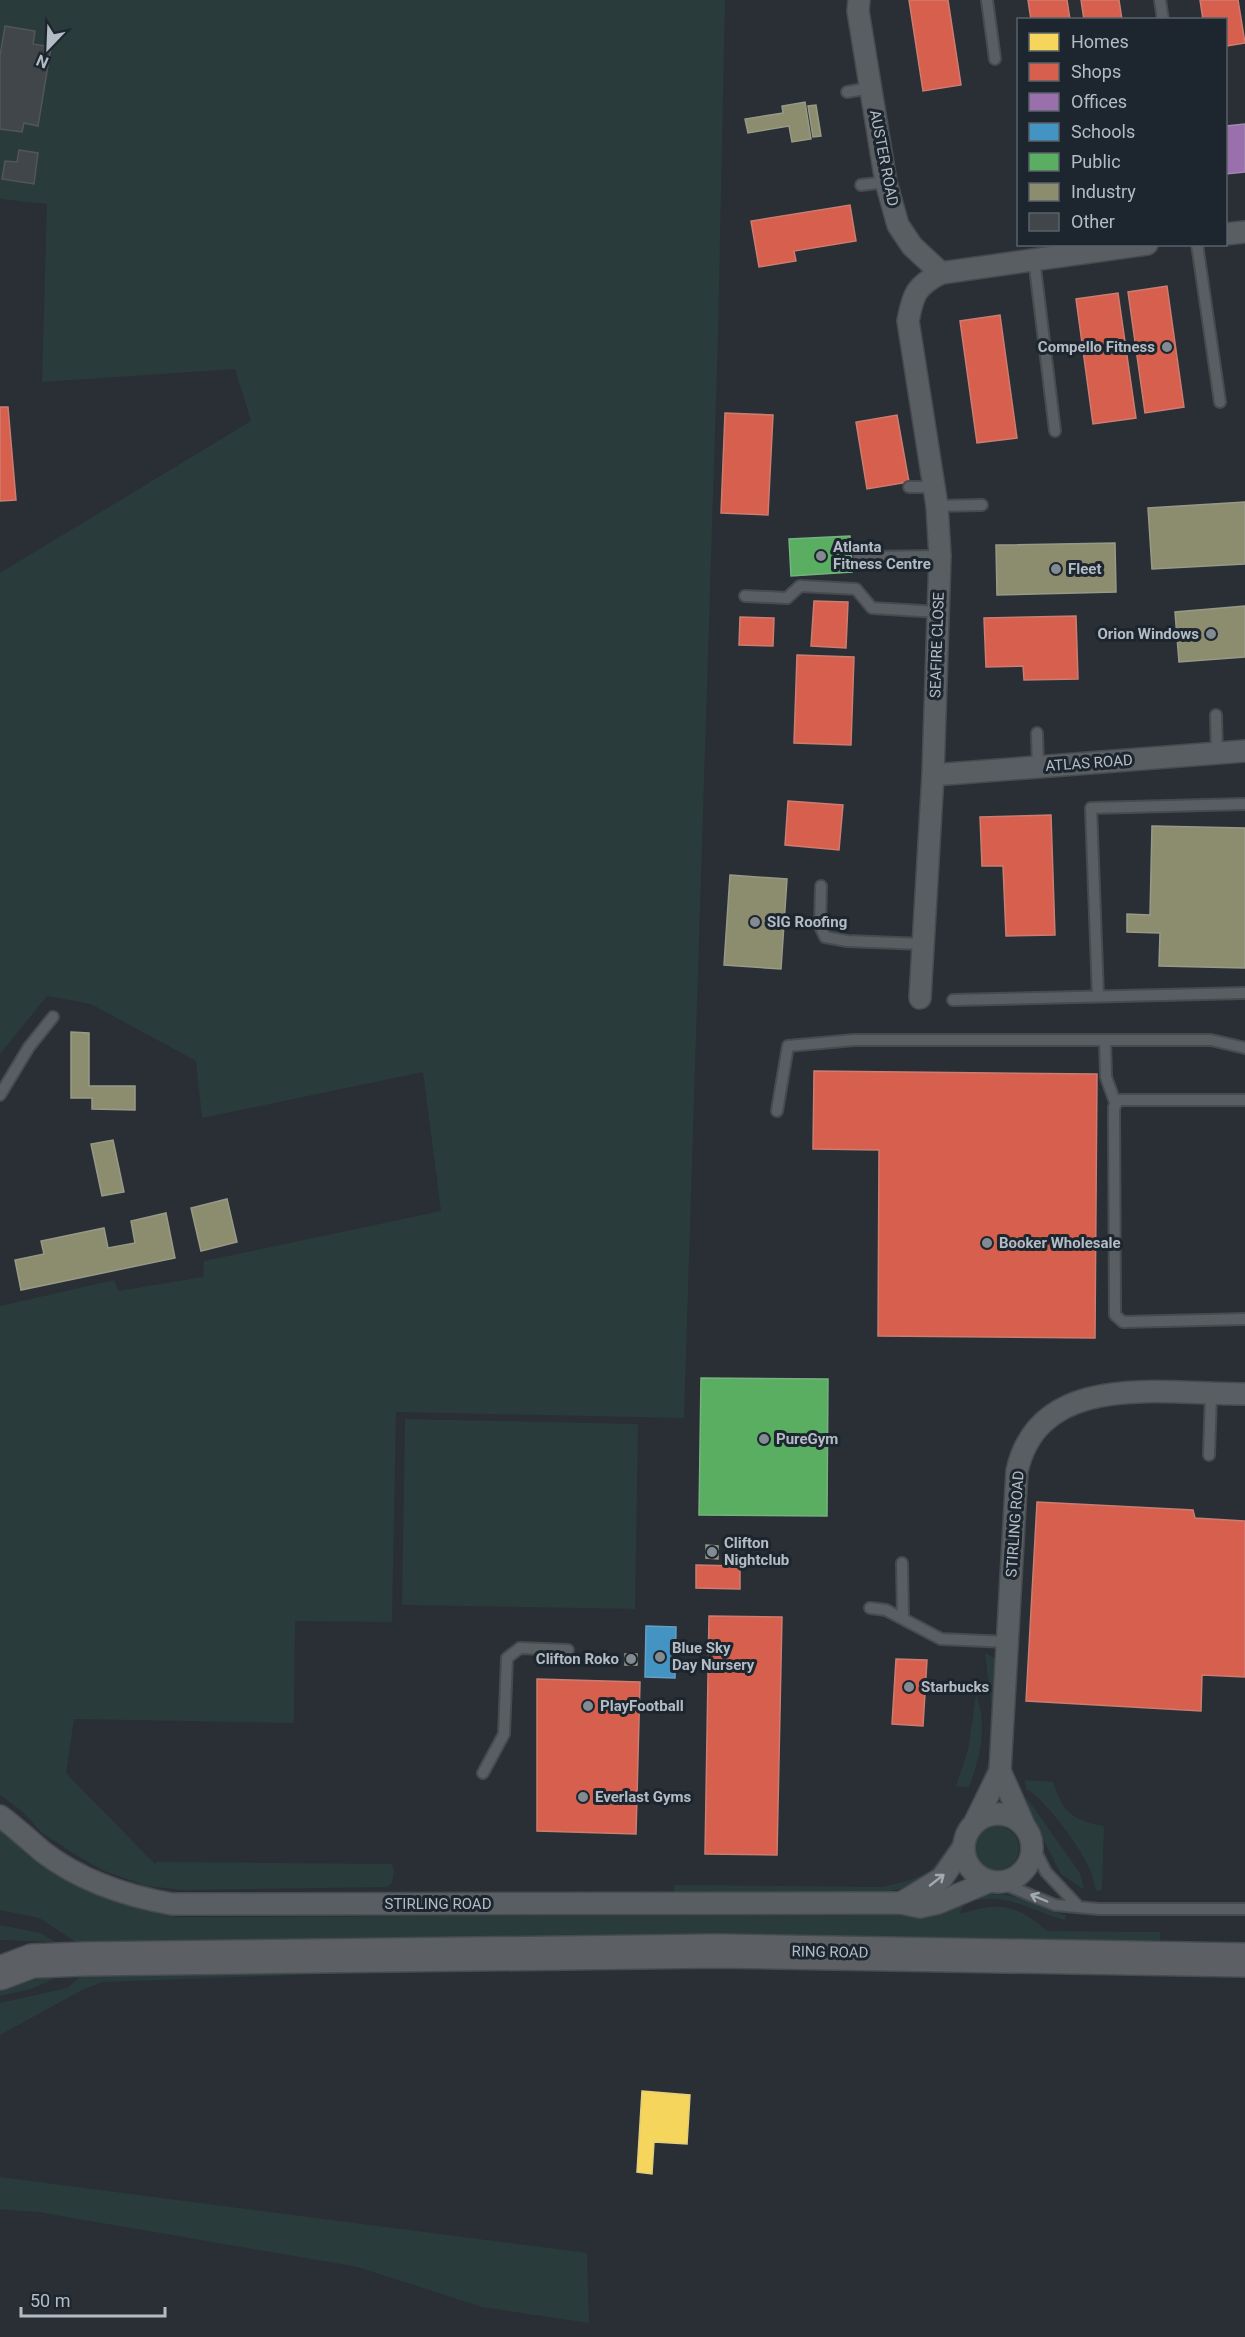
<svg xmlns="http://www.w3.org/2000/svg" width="1245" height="2337" viewBox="0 0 1245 2337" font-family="Roboto,sans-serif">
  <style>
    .green { fill: #293b3a }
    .homes { fill: #f6d55c; stroke: #e2ce7c; stroke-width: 1.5 }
    .shops { fill: #d6604d; stroke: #cc7c71; stroke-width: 1.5 }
    .offices { fill: #9970ab; stroke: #a187b3; stroke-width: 1.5 }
    .schools { fill: #4393c3; stroke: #659fc4; stroke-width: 1.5 }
    .public { fill: #5aae61; stroke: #75b27f; stroke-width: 1.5 }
    .industry { fill: #8c8c6e; stroke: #989a88; stroke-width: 1.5 }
    .building { fill: #41464b; stroke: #51565b; stroke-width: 1.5 }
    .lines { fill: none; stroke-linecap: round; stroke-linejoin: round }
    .service-casing { stroke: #474b4f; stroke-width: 14 }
    .minor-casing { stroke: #474b4f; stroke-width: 24 }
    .trunk-casing { stroke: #464b4f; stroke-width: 36 }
    .service { stroke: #595e62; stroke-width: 10 }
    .minor { stroke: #595e62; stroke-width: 21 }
    .trunk { stroke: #5c6064; stroke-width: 33 }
    .oneway { stroke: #a1a9b1 }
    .poi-dot { fill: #838b92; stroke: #1d262e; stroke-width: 2 }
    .labels { text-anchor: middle; stroke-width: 6; stroke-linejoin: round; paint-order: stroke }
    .street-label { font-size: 15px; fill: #b3bcc5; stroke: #1d262e }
    .poi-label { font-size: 15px; font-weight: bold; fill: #b3bcc5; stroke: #1d262e; text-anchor: start }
  </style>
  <rect width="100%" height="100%" fill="#292f34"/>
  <g class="green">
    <path d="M0 0H725L718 336 684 1418 396 1412 392 1622 295 1621 294 1723 74 1719 66 1773 156 1865V1862L392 1864 394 1870 392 1883 387 1887 182 1890 147 1886 104 1871 76 1855 41 1832 23 1812 0 1795V1306L114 1280 119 1291 203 1277 204 1261 441 1211 423 1072 202 1118 196 1061 91 1004 47 996 0 1054V573L251 421 235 369 42 382 47 204 0 199Z"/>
    <path d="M405 1419 638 1424 635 1609 402 1605Z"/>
    <path d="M985 1653 996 1659C995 1686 998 1735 992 1760 984 1792 959 1857 932 1877 917 1887 901 1889 884 1892H674V1885L883 1887 910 1880 930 1871 949 1846 979 1788 990 1757 991 1703Z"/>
    <path d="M976 1695C988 1725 980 1758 969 1787L956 1786 968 1750Z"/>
    <path d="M1025 1780 1053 1782C1064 1814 1071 1819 1104 1826L1102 1890 1096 1891C1094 1885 1093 1878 1091 1872 1083 1851 1046 1799 1026 1789Z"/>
    <path d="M1026 1797 1080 1873 1084 1890 1061 1874 1025 1804Z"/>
    <circle cx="997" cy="1848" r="22"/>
    <path d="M0 1831 49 1866 157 1912 178 1917 923 1914C957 1902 987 1886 1022 1899 1037 1905 1050 1912 1066 1915L1065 1920C1041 1914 1019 1900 995 1899 986 1898 975 1901 966 1902L959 1914C999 1902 1015 1903 1047 1931L1160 1932V1945L282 1939 76 1942 39 1918 0 1910Z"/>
    <path d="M0 1925 40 1933 55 1942 0 1940Z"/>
    <path d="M87 1971H412L103 1982 84 1989 0 2035V2003L67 1988Z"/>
    <path d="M60 1976 31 1989 0 1996V1984Z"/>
    <path d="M0 2177 587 2253 589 2323 482 2307 358 2267 38 2212 0 2209Z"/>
  </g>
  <path class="homes" d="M642 2091 690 2095 687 2144 654 2142 652 2174 637 2172Z"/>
  <g class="shops">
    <path d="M909 0H948L961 85 923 91Z"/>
    <path d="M1028 0H1067L1070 20H1031Z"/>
    <path d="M1081 0H1119L1122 20H1084Z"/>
    <path d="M1200 0H1238L1245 43 1226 46V20H1203Z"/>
    <path d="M850 205 856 241 794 251 796 261 759 267 751 221Z"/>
    <path d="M1167 286 1184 407 1145 413 1128 292Z"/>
    <path d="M1118 293 1136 418 1093 424 1076 299Z"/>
    <path d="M1000 315 1017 438 977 443 960 321Z"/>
    <path d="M0 407H8L16 500 0 501Z"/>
    <path d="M725 413 773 415 768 515 721 513Z"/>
    <path d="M897 415 909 482 867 489 856 422Z"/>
    <path d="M814 601 848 602 846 648 811 646Z"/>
    <path d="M1076 616 1078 679 1024 680 1023 666 986 667 984 618Z"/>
    <path d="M740 617 774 618 773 646 739 645Z"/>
    <path d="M797 655 854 657 851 745 794 743Z"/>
    <path d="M788 801 843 805 839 850 785 845Z"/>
    <path d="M1051 815 1055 935 1006 936 1003 866H982L980 817Z"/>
    <path d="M814 1071 1097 1074 1095 1338 878 1336 879 1150 813 1149Z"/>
    <path d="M1037 1502 1193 1510 1195 1518 1245 1521V1677L1202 1675 1201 1711 1026 1701Z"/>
    <path d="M696 1565 740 1566V1589L696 1588Z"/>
    <path d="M709 1616 782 1617 777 1855 705 1854Z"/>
    <path d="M896 1659 927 1660 923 1726 892 1724Z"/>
    <path d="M537 1679 640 1682 636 1834 537 1831Z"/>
  </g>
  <path class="offices" d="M1245 124V172L1226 174V126Z"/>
  <path class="schools" d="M646 1626 676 1627 675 1678 645 1677Z"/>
  <g class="public">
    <path d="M850 536 852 572 791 576 789 539Z"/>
    <path d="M701 1378 828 1379 827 1516 699 1515Z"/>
  </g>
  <g class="industry">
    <path d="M805 102 811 139 792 142 789 126 748 133 745 119 783 113 782 106Z"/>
    <path d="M816 105 821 136 813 137 808 106Z"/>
    <path d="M1245 502V564L1152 569 1148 508Z"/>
    <path d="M1115 543 1116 592 997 595 996 545Z"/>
    <path d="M1245 606V657L1179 662 1175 612Z"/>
    <path d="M1152 826 1245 828V968L1159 966 1160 933 1127 932V914L1150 915Z"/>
    <path d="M730 875 787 879 781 969 724 965Z"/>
    <path d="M71 1032 89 1033V1086H135V1110L92 1109V1098H71Z"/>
    <path d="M113 1140 124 1192 102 1196 91 1144Z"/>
    <path d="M227 1199 237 1242 201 1251 191 1208Z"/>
    <path d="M166 1213 175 1258 21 1290 15 1260 44 1254 41 1241 104 1228 108 1248 135 1243 131 1221Z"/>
    <path d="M706 1545 718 1546V1559L706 1558Z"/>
    <rect x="625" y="1654" width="12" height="11"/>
  </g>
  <g class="building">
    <path d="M5 26 35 31 33 44 51 47 38 126 24 123 22 132 0 129V56Z"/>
    <path d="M19 150 38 153 34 184 2 179 5 161 17 162Z"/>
  </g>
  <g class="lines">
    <defs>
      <g id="service">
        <path d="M987 0 995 59"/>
        <path d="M1160 0 1163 20"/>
        <path d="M847 92 870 88"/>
        <path d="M861 185 886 182"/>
        <path d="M1197 244 1220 402"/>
        <path d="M1034 259 1055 431"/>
        <path d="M909 487H934"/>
        <path d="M937 506 982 505"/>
        <path d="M859 557 940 556"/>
        <path d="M745 596 787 598 800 586 856 589 872 608 938 612"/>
        <path d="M1216 715 1217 753"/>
        <path d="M1037 733 1038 767"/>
        <path d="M821 886 820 926 825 937 847 941 923 944"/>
        <path d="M1098 996 1091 808 1245 804"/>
        <path d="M953 1000 1245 993"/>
        <path d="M1105 1040 1106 1077 1115 1102"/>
        <path d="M0 1095 29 1047 53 1017"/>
        <path d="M1245 1100H1119L1114 1107 1115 1315 1123 1322 1245 1319"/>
        <path d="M777 1111 788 1046 854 1040H1211L1245 1048"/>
        <path d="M1209 1455 1211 1394"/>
        <path d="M902 1563 903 1618"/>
        <path d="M870 1608 886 1610 941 1639 1008 1642"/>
        <path d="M483 1773 504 1734 507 1658 520 1648 568 1650"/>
        <path d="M1032 1844 1046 1872 1077 1905"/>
        <path d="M1001 1883 1055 1905 1099 1909H1245"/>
      </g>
      <g id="minor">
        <path d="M859 0 858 11 886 182 898 225 912 246 941 273 1147 244"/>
        <path d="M1226 234 1245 232"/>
        <path d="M933 775 1245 751"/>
        <path d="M920 998 933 775 940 556 937 506 908 321C913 294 916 286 941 273"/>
        <circle cx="998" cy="1848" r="34"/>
        <path d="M0 1816C15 1827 29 1840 43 1852 81 1881 126 1896 172 1904L862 1903H901L920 1907 938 1903 988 1882"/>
        <path d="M975 1822 1000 1771"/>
        <path d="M1024 1825 1000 1771 1017 1471C1040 1368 1167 1395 1245 1394"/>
        <path d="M901 1903 942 1878 963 1848"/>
      </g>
      <path id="trunk" d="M0 1973 32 1961 85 1959 717 1951 1245 1960"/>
    </defs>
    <use href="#service" class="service-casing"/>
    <use href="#minor" class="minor-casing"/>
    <use href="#trunk" class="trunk-casing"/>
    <use href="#service" class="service"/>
    <use href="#minor" class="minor"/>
    <use href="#trunk" class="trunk"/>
  </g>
  <defs><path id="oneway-shaft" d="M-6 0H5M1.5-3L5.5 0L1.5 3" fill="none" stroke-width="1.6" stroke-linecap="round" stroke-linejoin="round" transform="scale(1.5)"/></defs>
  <g class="oneway">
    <use href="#oneway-shaft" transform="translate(937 1880) rotate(-38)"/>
    <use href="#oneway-shaft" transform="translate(1039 1898) rotate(-157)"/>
  </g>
  <g class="poi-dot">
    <circle cx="1167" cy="347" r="6"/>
    <circle cx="821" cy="556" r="6"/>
    <circle cx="1056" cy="569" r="6"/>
    <circle cx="1211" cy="634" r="6"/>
    <circle cx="755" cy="922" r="6"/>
    <circle cx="987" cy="1243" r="6"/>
    <circle cx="764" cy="1439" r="6"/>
    <circle cx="712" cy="1552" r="6"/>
    <circle cx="660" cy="1657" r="6"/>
    <circle cx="631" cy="1659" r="6"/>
    <circle cx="909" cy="1687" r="6"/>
    <circle cx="588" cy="1706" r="6"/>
    <circle cx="583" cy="1797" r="6"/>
  </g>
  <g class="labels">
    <g class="street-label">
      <text transform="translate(884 158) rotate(79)" y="5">AUSTER ROAD</text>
      <text transform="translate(937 645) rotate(-88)" y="5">SEAFIRE CLOSE</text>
      <text transform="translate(1089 763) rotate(-4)" y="5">ATLAS ROAD</text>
      <text transform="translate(1015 1524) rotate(-86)" y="5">STIRLING ROAD</text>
      <text x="438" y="1909">STIRLING ROAD</text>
      <text transform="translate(830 1952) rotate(1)" y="5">RING ROAD</text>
    </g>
    <g class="poi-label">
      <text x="1155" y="352" text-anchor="end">Compello Fitness</text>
      <text x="833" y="552">Atlanta<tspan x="833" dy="17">Fitness Centre</tspan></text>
      <text x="1068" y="574">Fleet</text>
      <text x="1199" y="639" text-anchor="end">Orion Windows</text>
      <text x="767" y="927">SIG Roofing</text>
      <text x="999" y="1248">Booker Wholesale</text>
      <text x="776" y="1444">PureGym</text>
      <text x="724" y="1548">Clifton<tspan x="724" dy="17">Nightclub</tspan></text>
      <text x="672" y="1653">Blue Sky<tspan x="672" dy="17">Day Nursery</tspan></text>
      <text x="619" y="1664" text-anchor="end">Clifton Roko</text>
      <text x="921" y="1692">Starbucks</text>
      <text x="600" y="1711">PlayFootball</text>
      <text x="595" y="1802">Everlast Gyms</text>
    </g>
  </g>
  <rect x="1017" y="18" width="210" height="228" fill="#1d262e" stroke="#59626a" stroke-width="1.5"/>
  <rect x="1029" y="33" width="30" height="18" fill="#f6d55c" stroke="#59626a" stroke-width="1.5"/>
  <text x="1071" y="48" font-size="18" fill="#b3bcc5">Homes</text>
  <rect x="1029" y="63" width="30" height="18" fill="#d6604d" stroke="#59626a" stroke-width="1.5"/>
  <text x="1071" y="78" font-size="18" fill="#b3bcc5">Shops</text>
  <rect x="1029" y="93" width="30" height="18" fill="#9970ab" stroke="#59626a" stroke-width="1.5"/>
  <text x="1071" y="108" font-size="18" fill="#b3bcc5">Offices</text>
  <rect x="1029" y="123" width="30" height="18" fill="#4393c3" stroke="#59626a" stroke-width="1.5"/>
  <text x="1071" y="138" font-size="18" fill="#b3bcc5">Schools</text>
  <rect x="1029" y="153" width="30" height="18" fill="#5aae61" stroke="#59626a" stroke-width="1.5"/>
  <text x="1071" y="168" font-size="18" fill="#b3bcc5">Public</text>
  <rect x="1029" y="183" width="30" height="18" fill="#8c8c6e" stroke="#59626a" stroke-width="1.5"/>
  <text x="1071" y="198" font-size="18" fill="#b3bcc5">Industry</text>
  <rect x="1029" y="213" width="30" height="18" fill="#41464b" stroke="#59626a" stroke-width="1.5"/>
  <text x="1071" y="228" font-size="18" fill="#b3bcc5">Other</text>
  <g transform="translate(48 48) rotate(203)" stroke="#1d262e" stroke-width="4.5" paint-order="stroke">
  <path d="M0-4.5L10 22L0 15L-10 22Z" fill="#b3bcc5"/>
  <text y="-9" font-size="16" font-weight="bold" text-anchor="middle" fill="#b3bcc5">N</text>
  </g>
  <path d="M21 2307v9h144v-9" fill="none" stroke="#b3bcc5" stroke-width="3"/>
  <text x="30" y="2307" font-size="18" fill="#b3bcc5" stroke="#1d262e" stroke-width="4.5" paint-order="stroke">50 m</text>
</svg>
